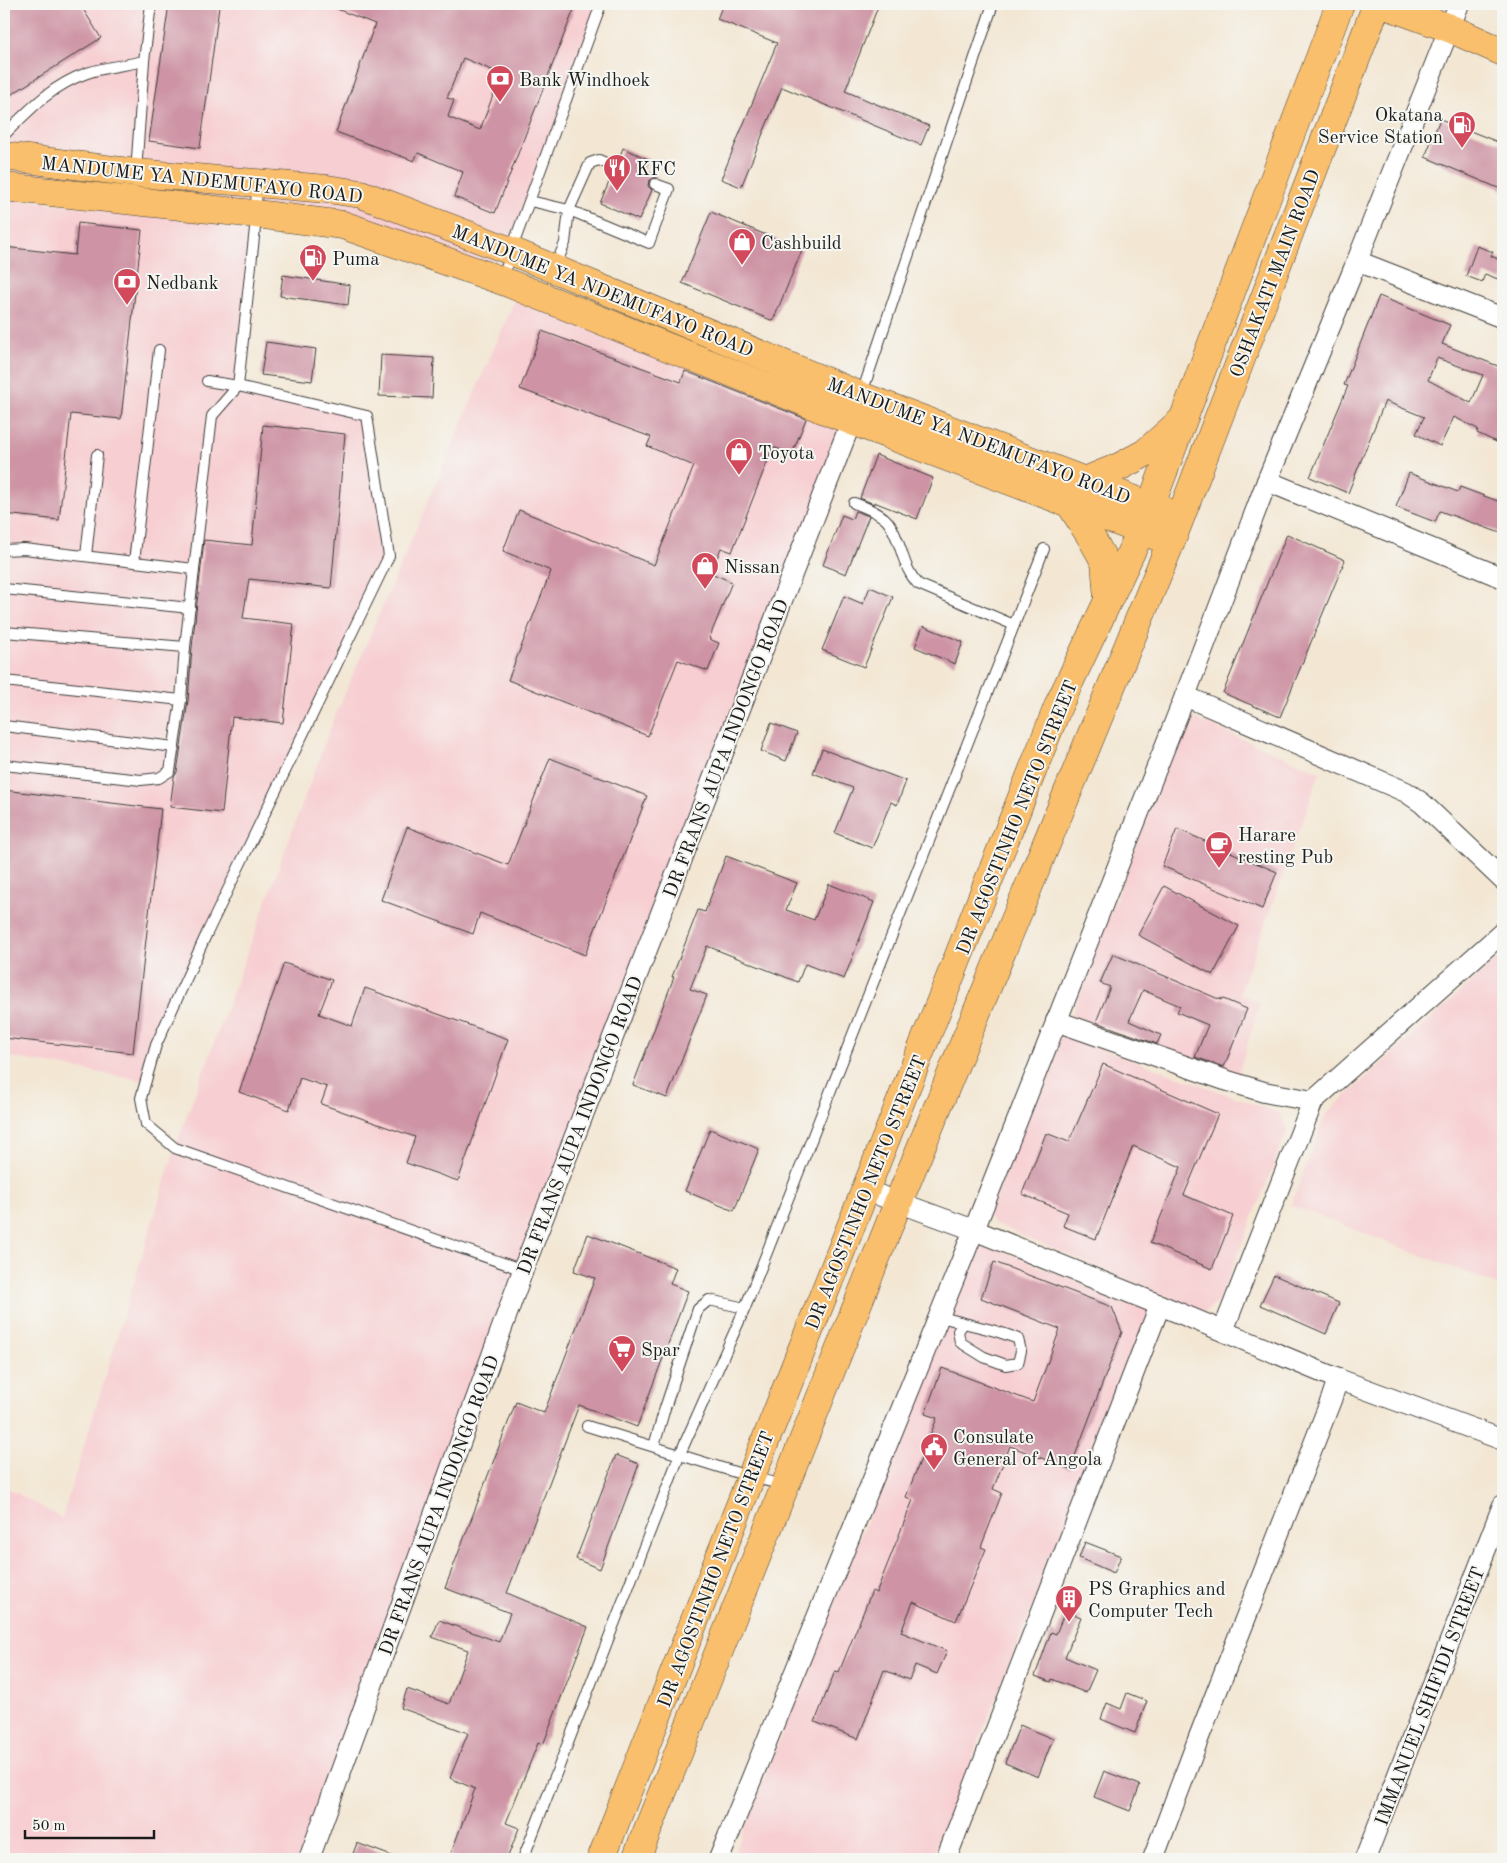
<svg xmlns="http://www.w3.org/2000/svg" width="1507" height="1863" viewBox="0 0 1507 1863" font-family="'Old Standard TT',serif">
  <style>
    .built { fill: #f7cfd2 }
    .building { fill: #ce94a5; fill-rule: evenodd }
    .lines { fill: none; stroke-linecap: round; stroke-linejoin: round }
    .service-casing { stroke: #3c3a38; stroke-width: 12 }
    .minor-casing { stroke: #3c3a38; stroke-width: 22 }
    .primary-casing { stroke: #3c3a38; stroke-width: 29 }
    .service { stroke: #fff; stroke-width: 10 }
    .minor { stroke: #fff; stroke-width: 20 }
    .primary { stroke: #f9bf6d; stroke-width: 28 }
    .labels { text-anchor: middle; stroke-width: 4; stroke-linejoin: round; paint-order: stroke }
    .poi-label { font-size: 19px; fill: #1c1c1c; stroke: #f6f6f2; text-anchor: start }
    .street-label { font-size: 19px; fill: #1c1c1c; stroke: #f6f6f2 }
  </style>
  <rect width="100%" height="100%" fill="#f6f6f2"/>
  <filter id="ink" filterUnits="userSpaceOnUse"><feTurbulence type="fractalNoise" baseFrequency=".02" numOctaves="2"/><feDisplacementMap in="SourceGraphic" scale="10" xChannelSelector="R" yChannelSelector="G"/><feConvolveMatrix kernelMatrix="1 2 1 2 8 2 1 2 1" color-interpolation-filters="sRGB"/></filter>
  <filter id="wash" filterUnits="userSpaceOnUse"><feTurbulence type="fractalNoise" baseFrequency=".0096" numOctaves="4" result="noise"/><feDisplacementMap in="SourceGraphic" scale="20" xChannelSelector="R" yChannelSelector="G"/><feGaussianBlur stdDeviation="1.12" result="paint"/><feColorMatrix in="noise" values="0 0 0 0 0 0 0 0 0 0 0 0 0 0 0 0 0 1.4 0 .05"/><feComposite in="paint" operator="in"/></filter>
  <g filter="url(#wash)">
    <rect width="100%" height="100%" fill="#f3e7d4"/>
    <g class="built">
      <path d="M4 4H601L503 281 343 225 4 187Z"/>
      <path d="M4 197 255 228 238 386 367 416 389 556 156 1045 146 1081 4 1056Z"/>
      <path d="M520 288 852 421 309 1859H4V1493L6 1487 62 1518 175 1148 333 721Z"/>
      <path d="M1186 715 1320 772 1240 993 1260 1003 1238 1075 1071 1016Z"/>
      <path d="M1503 953V1287L1291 1205 1325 1115Z"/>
      <path d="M1061 1034 1279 1113 1288 1129 1219 1302 1204 1312 995 1224 988 1215Z"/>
      <path d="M978 1241 1150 1311 932 1859H732Z"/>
    </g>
    <g id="blocks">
      <g class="building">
        <path d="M4 4H80L101 38 4 99Z"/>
        <path d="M169 4H195L219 7 200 148 149 141Z"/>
        <path d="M324 4H576L495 213 454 197 463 172 418 153 414 161 336 132 375 24ZM463 58 501 74 480 130 448 117 454 100 447 98Z"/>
        <path d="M723 4H879L845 91 929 126 921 145 782 87 741 187 721 179 777 43 717 19Z"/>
        <path d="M1440 119 1503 144V190L1425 157Z"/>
        <path d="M623 148 648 159 643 170 658 176 649 181 648 186 652 190 639 220 600 203 613 173H619L621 169V163L618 161Z"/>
        <path d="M711 212 802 250 773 321 682 283Z"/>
        <path d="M78 223 142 230 121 419 71 414 59 520 4 514V247L75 255Z"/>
        <path d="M1477 246 1493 252 1491 256 1503 261V281L1485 274 1482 282 1466 276Z"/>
        <path d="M283 275 350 285 348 305 280 296Z"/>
        <path d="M1379 296 1450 325 1442 344 1503 368V445L1477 433 1478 429 1454 417 1440 446 1416 434 1424 417 1385 401 1348 493 1310 477 1348 386 1344 385ZM1437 358 1483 375 1471 403 1428 380Z"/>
        <path d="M542 331 681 382 685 371 806 419 792 454 773 447 732 552 721 548 711 573 732 582 709 639 719 643 708 671 678 660 648 736 508 680 551 571 503 551 519 510 654 565 694 466 647 446 651 437 520 389Z"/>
        <path d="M266 342 316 349 312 381 261 375Z"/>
        <path d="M381 355 434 358 432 398 379 396Z"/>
        <path d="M263 425 345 434 331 588 249 579 243 618 294 624 283 723 232 717 222 813 170 807 174 777 177 772 188 701 192 648 204 540 252 545Z"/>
        <path d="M876 455 933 478 917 519 874 502V504L860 498Z"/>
        <path d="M1409 473 1458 492 1460 487 1503 503V534L1440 511 1435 522 1396 507Z"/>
        <path d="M855 511 869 516 846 574 823 565 842 515 852 519Z"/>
        <path d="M1287 534 1345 560 1280 717 1223 693Z"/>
        <path d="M870 587 893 597 864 667 822 650 844 596 863 604Z"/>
        <path d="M923 626 963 642 955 664 915 647Z"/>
        <path d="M771 723 797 733 786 761 761 751Z"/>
        <path d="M822 749 906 781 897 805 891 802 872 848 835 833 853 788 813 773Z"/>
        <path d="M550 758 647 796 585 955 480 913 473 934 381 900 407 827 508 865Z"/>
        <path d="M4 790 161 809 133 1053 4 1038Z"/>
        <path d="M1177 829 1277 872 1262 909 1162 866Z"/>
        <path d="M726 856 797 883 786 910 814 920 829 884 874 902 844 979 805 964 798 982 707 946 690 989 707 995 667 1098 633 1085 674 977H672L698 910 705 912Z"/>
        <path d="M1164 886 1239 926 1213 975 1138 935Z"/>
        <path d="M1113 954 1221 1000V998L1247 1009 1224 1067 1195 1057 1208 1025 1177 1012 1180 1006 1143 990 1129 1021 1161 1035 1157 1044 1096 1022 1110 987 1100 983Z"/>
        <path d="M284 963 332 980 319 1014 352 1026 365 988 508 1039 458 1181 406 1163 415 1137 321 1104 327 1087 300 1078 289 1110 239 1092Z"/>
        <path d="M1103 1064 1218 1114 1184 1195 1233 1216 1212 1269 1150 1243 1181 1167 1133 1146 1096 1239 1063 1226 1068 1213 1022 1194 1046 1133 1069 1142Z"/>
        <path d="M710 1129 759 1149 734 1211 685 1191Z"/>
        <path d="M588 1234 676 1268 670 1284 688 1291 637 1427 579 1405 507 1593 588 1627 543 1745 538 1743 506 1823 519 1828 507 1859H458L450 1856 475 1789 450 1778 468 1733 401 1708 407 1689 449 1704 468 1650 432 1637 439 1620 499 1642 510 1613 445 1588 516 1402 544 1413 595 1278 574 1271Z"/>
        <path d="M994 1262 1112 1307 1122 1332 1070 1469 1010 1446 993 1489 1002 1493 981 1547 986 1549 956 1621 913 1602 901 1632 947 1651 937 1674 915 1665 909 1680 884 1670 858 1739 815 1722 835 1671 839 1672 872 1591 876 1593 913 1500 906 1497 937 1418 925 1414 942 1368 1033 1402 1060 1329 981 1298Z"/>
        <path d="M1274 1275 1339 1303 1326 1334 1260 1305Z"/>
        <path d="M616 1455 639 1464 600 1569 576 1559Z"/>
        <path d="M1085 1542 1121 1556 1114 1573 1079 1558Z"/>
        <path d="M1065 1611 1081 1617 1065 1657 1096 1670 1086 1693 1052 1679 1051 1682 1035 1676 1051 1632 1056 1634Z"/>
        <path d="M1127 1693 1147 1701 1135 1733 1101 1719 1107 1703 1121 1709Z"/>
        <path d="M1020 1725 1053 1739 1038 1777 1005 1763Z"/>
        <path d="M1104 1771 1140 1785 1130 1811 1094 1797Z"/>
        <path d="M357 1843 397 1858V1859H351Z"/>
      </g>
    </g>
  </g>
  <g filter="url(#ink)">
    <use href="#blocks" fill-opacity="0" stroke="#3c3a38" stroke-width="1"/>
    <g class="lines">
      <defs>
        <g id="service">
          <path d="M4 135C29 110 52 85 87 73 105 67 126 65 144 61"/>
          <path d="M136 172 144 61 151 4"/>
          <path d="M257 185 255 228 238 386 367 416 389 556 207 933 156 1045 141 1098 146 1124 175 1148 523 1270"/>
          <path d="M530 201 569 210 649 243 669 189 655 184"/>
          <path d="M555 267 565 243 569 210 590 163 599 160 615 167"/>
          <path d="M503 280 511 251 601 4"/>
          <path d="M207 381 238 386"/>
          <path d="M861 396 993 4"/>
          <path d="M854 503C865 507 881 513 888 522 902 540 901 566 918 584L1014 625"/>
          <path d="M4 550 24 549 194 569"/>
          <path d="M86 556 97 455"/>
          <path d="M134 562 159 350"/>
          <path d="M4 589 190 608"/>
          <path d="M4 632 185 647"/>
          <path d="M4 681 181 700"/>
          <path d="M4 726 174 747"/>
          <path d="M4 765 141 780 159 778 170 771 181 700 185 647 212 416 238 386"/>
          <path d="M939 1316C966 1325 993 1328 1018 1339L1021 1351 1018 1363 1006 1365 984 1357 960 1342 958 1331 963 1324"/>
          <path d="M587 1426 751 1477 784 1485"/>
          <path d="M654 1446 665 1408 698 1309 709 1300 745 1308"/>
          <path d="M523 1859 680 1454 745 1308 1044 549"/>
        </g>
        <g id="minor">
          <path d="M1459 4 1357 261 1503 318"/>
          <path d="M1267 481 1503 578"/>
          <path d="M1185 696 1406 792 1422 803 1503 880"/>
          <path d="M1056 1021 1225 1080 1264 1092 1313 1101 1503 932"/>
          <path d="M865 1190 974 1230 1160 1305"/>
          <path d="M1223 1331 1313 1101"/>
          <path d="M309 1859 523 1270 856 409"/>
          <path d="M719 1859 974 1230 1185 696 1267 481 1357 261"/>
          <path d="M946 1859 1160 1305 1338 1379 1503 1440"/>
          <path d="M1153 1859 1199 1737 1331 1400 1338 1379"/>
          <path d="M1365 1859 1503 1505"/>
        </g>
        <g id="primary">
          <path d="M1383 4 1449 28 1503 52"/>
          <path d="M4 156 136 173 327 189 361 194 511 251 861 396 1167 512"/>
          <path d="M4 187 264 215 343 225 503 281 852 421 1158 537"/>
          <path d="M1085 481 1119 467 1145 453 1180 422"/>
          <path d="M1070 504 1091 537 1105 562 1108 599"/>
          <path d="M601 1859 751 1477 1059 704 1141 531 1340 4"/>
          <path d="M636 1859 898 1203 1171 542 1377 4"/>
        </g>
      </defs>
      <use href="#service" class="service-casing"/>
      <use href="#minor" class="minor-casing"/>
      <use href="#primary" class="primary-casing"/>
      <use href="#service" class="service"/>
      <use href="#minor" class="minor"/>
      <use href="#primary" class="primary"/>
    </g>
  </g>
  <defs>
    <symbol id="bank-pin" viewBox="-11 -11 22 30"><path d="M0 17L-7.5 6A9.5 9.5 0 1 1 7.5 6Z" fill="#d1495b" stroke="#f6f6f2"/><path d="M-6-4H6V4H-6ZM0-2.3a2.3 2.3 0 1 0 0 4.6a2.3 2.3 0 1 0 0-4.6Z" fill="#fff"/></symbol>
    <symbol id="fuel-pin" viewBox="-11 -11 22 30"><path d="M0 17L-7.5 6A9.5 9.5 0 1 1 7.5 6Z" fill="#d1495b" stroke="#f6f6f2"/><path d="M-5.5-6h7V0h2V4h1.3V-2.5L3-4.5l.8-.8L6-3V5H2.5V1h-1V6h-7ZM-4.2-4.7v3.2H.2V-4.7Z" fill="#fff"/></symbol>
    <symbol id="restaurant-pin" viewBox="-11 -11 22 30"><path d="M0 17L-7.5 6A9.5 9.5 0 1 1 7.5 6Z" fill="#d1495b" stroke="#f6f6f2"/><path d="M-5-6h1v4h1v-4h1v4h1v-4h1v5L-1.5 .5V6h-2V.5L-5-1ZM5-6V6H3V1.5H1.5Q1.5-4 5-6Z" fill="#fff"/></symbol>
    <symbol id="shop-pin" viewBox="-11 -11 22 30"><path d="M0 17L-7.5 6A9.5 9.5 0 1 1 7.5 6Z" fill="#d1495b" stroke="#f6f6f2"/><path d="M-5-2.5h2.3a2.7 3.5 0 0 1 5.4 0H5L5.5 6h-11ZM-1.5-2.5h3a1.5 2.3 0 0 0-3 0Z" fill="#fff"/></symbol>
    <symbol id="cafe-pin" viewBox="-11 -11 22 30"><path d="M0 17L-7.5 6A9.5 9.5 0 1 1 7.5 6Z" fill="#d1495b" stroke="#f6f6f2"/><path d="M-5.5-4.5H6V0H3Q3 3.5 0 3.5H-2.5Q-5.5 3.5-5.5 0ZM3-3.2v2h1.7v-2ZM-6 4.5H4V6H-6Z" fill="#fff"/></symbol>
    <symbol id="supermarket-pin" viewBox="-11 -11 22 30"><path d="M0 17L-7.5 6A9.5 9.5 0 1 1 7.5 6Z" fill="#d1495b" stroke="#f6f6f2"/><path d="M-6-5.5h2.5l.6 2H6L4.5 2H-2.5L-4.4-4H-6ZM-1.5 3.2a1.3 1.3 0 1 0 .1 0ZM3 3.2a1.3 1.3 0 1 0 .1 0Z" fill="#fff"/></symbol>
    <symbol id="civic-pin" viewBox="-11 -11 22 30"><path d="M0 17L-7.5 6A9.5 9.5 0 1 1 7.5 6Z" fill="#d1495b" stroke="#f6f6f2"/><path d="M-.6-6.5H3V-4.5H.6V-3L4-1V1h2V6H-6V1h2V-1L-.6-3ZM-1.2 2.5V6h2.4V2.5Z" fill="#fff"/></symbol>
    <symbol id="building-pin" viewBox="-11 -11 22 30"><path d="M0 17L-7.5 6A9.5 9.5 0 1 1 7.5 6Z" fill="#d1495b" stroke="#f6f6f2"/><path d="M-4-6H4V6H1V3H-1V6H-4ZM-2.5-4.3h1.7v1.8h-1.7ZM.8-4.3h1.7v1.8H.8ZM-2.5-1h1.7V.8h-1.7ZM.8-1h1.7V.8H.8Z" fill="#fff"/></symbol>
  </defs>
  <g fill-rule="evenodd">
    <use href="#bank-pin" x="484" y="63" width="32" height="43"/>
    <use href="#fuel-pin" x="1446" y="109" width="32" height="43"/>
    <use href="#restaurant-pin" x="601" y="152" width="32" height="43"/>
    <use href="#shop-pin" x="726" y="226" width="32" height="43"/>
    <use href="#fuel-pin" x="297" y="242" width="32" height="43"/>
    <use href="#bank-pin" x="111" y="266" width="32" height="43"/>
    <use href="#shop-pin" x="723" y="436" width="32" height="43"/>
    <use href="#shop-pin" x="689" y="550" width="32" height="43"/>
    <use href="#cafe-pin" x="1203" y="829" width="32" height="43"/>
    <use href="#supermarket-pin" x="606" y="1333" width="32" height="43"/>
    <use href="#civic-pin" x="918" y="1431" width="32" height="43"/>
    <use href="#building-pin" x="1053" y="1583" width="32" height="43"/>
  </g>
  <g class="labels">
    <g class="poi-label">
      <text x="519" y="86">Bank Windhoek</text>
      <text x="1443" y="121" text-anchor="end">Okatana<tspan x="1443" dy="22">Service Station</tspan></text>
      <text x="636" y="175">KFC</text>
      <text x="761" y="249">Cashbuild</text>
      <text x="332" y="265">Puma</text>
      <text x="146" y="289">Nedbank</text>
      <text x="758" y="459">Toyota</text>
      <text x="724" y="573">Nissan</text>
      <text x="1238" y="841">Harare<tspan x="1238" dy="22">resting Pub</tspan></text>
      <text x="641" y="1356">Spar</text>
      <text x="953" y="1443">Consulate<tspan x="953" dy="22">General of Angola</tspan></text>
      <text x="1088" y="1595">PS Graphics and<tspan x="1088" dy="22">Computer Tech</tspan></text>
    </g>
    <g class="street-label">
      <text transform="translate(202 179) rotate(6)" y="7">MANDUME YA NDEMUFAYO ROAD</text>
      <text transform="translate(1274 273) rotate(-69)" y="7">OSHAKATI MAIN ROAD</text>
      <text transform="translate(603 290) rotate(22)" y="7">MANDUME YA NDEMUFAYO ROAD</text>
      <text transform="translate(979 440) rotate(21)" y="7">MANDUME YA NDEMUFAYO ROAD</text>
      <text transform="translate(725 748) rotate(-69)" y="7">DR FRANS AUPA INDONGO ROAD</text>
      <text transform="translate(1016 817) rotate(-68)" y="7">DR AGOSTINHO NETO STREET</text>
      <text transform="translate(579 1125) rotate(-69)" y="7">DR FRANS AUPA INDONGO ROAD</text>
      <text transform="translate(865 1192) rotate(-68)" y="7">DR AGOSTINHO NETO STREET</text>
      <text transform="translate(438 1505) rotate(-70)" y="7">DR FRANS AUPA INDONGO ROAD</text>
      <text transform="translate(715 1569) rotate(-69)" y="7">DR AGOSTINHO NETO STREET</text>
      <text transform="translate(1429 1696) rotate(-69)" y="7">IMMANUEL SHIFIDI STREET</text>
    </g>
  </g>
  <rect width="1507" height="1863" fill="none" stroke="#f6f6f2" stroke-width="20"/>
  <path d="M25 1830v8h129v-8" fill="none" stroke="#1c1c1c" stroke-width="2.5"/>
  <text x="32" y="1830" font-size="15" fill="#1c1c1c" stroke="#f6f6f2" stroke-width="4" paint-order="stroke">50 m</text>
</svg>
